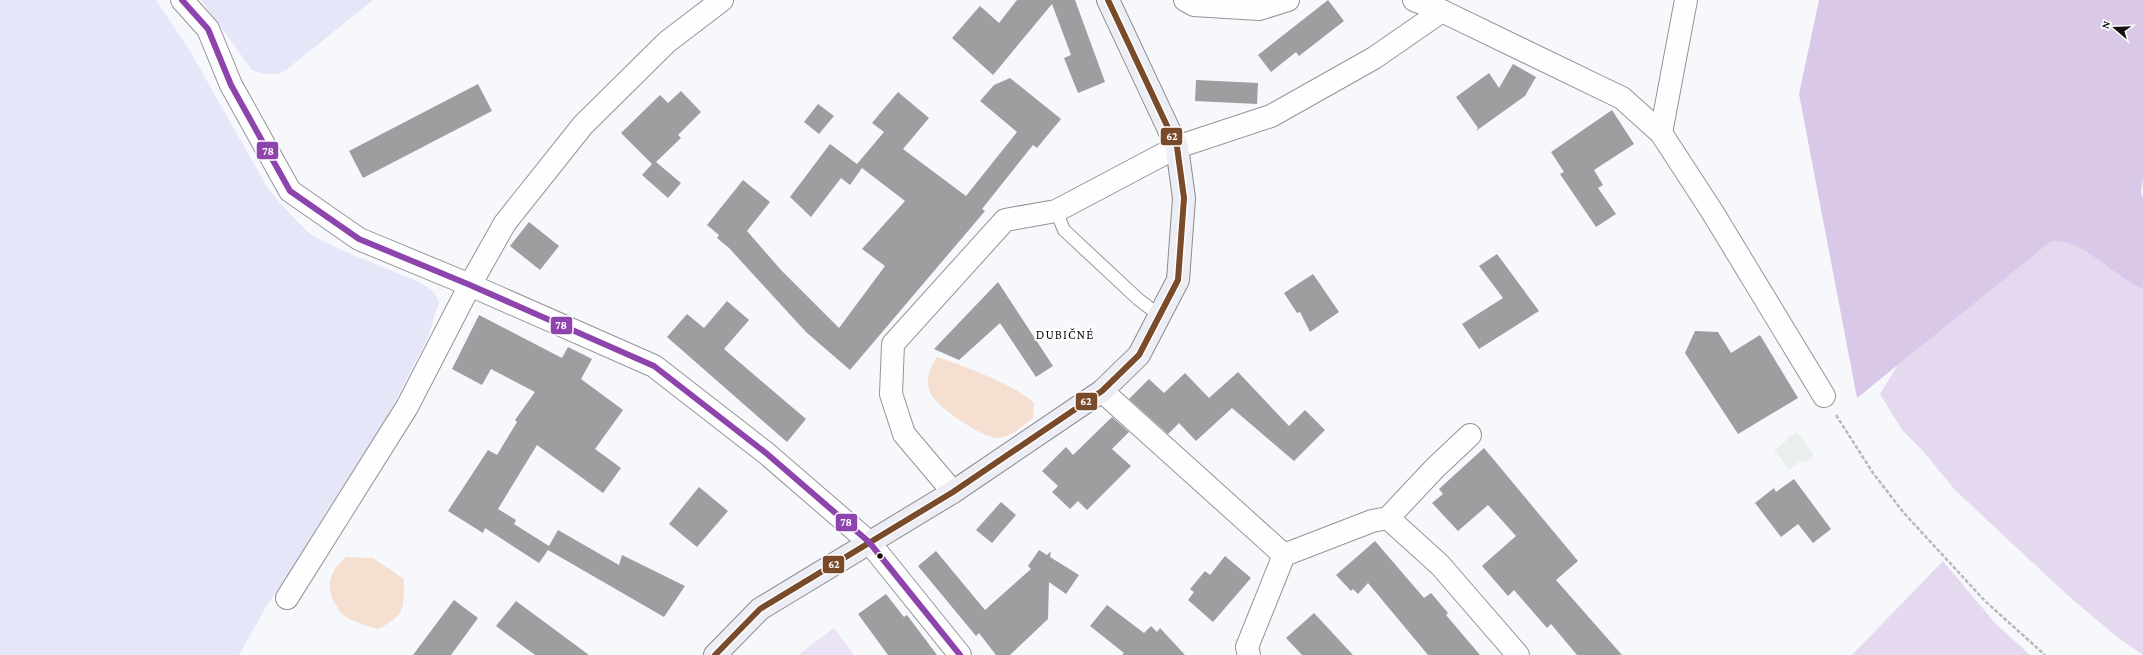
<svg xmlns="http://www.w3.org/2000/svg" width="2143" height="655" viewBox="0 0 2143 655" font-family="'Crimson Pro',serif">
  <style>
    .industrial { fill: #eaeeec }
    .farmland { fill: #e5e6f7 }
    .green { fill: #e5d9f0 }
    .forest { fill: #dac8e8 }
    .pitch { fill: #e9e3f5 }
    .water { fill: #f4dfd0 }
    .building { fill: #9c9ea0 }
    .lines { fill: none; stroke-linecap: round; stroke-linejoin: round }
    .lane-casing { stroke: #959597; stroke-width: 14 }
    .street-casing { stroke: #959597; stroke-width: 24 }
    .secondary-casing { stroke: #8b8c8d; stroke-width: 24 }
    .path { stroke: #b8b8b9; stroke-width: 2.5; stroke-dasharray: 4 2; stroke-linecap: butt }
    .lane { stroke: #fefeff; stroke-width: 12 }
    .street { stroke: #fefeff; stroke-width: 22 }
    .secondary { stroke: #ededf5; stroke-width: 22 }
    .bus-1-casing { stroke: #fff; stroke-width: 9 }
    .bus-2-casing { stroke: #fff; stroke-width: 9 }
    .bus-1 { stroke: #7a4b2a; stroke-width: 6 }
    .bus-2 { stroke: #8e44ad; stroke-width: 6 }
    .bus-dot { fill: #111; stroke: #fff; stroke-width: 1.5 }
    .labels { text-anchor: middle; stroke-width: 4; stroke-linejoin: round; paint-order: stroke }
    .quarter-label { font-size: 13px; letter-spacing: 1px; fill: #111; stroke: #fff }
    .line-badge { stroke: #fff; stroke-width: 1.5 }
    .badge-label { font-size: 11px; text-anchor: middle; font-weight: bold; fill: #fff }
  </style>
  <rect width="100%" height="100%" fill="#f7f8fc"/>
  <path class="industrial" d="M1797 432 1814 456 1805 463 1802 460 1789 470 1774 450 1787 440 1786 438Z"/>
  <g class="farmland">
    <path d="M0 0H156L190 51 267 187 286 210 311 235 341 250 417 281 433 291 439 302 428 337 370 451 266 607 239 655H0Z"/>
    <path d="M201 0H373L286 70 277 74H264L252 70Z"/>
  </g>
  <g class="green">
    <path d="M2056 241C2083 240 2116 278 2143 289V655L2117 637 2064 592 1955 490 1922 450 1902 430 1880 394 1897 366 2027 259 2050 242Z"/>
    <path d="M1943 561 1995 623 2030 655H1852Z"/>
  </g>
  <path class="forest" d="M1819 0H2143V178L2141 192 2143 198V289C2114 278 2080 235 2050 242L1857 398 1799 94Z"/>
  <path class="pitch" d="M834 628 854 655H798Z"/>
  <g class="water">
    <path d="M937 357C964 366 1014 384 1034 403L1033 418C1023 426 1011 437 998 438 982 438 935 406 930 392 925 379 930 367 937 357Z"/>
    <path d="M346 557 373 558 404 579C403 609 407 614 378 629 366 626 354 622 343 615 340 613 338 608 336 605 324 586 330 571 346 557Z"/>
  </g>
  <g class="building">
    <path d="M1017 0H1075L1105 82 1078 93 1064 58 1071 55 1052 4 993 75 952 38 980 6 999 23Z"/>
    <path d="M1328 0 1344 21 1299 56 1296 52 1271 72 1258 55Z"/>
    <path d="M1513 64 1536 77 1525 96 1476 131 1478 128 1456 97 1489 73 1499 88Z"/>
    <path d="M1010 78 1061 119 1037 148 1033 145 982 209 985 211 850 370 806 332 729 248 717 238 719 235 707 225 743 180 770 202 747 231 781 270 839 328 885 266 862 249 905 201 862 168 850 185 841 178 811 217 790 197 830 144 857 164 884 132 872 123 898 92 929 118 903 149 966 196 1017 132 980 101 994 85Z"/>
    <path d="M1196 80 1258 83 1257 104 1195 101Z"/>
    <path d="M478 84 492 111 363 178 349 151Z"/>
    <path d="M681 91 701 112 678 135 681 138 656 162 681 183 668 198 642 175 652 164 621 133 660 95 668 103Z"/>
    <path d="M818 104 834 116 819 134 804 122Z"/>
    <path d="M1612 110 1634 144 1594 170 1603 185 1598 188 1616 214 1596 227 1560 174 1564 172 1551 152Z"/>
    <path d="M529 222 559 246 540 270 510 246Z"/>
    <path d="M1497 254 1539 311 1479 349 1462 324 1503 298 1479 266Z"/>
    <path d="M1313 274 1339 312 1310 332 1300 312 1297 313 1284 293Z"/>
    <path d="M998 282 1053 366 1036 377 1000 323 959 360 934 349Z"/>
    <path d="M727 301 749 320 724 349 806 419 787 442 667 337 687 314 704 328Z"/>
    <path d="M479 315 562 358 568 347 592 359 581 379 623 410 595 449 621 468 603 493 537 445 498 509 516 520 514 524 549 546 558 530 619 565 622 555 685 586 664 617 548 550 539 563 485 528 483 533 448 511 488 450 497 455 517 422 515 420 535 392 491 369 482 385 452 369Z"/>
    <path d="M1695 331 1718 332 1731 353 1760 335 1798 398 1738 434 1685 353Z"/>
    <path d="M1238 372 1289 426 1305 410 1325 430 1294 461 1232 408 1196 441 1179 423 1168 434 1129 399 1149 379 1164 393 1185 373 1209 398Z"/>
    <path d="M1112 417 1129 432 1112 449 1131 466 1087 510 1078 501 1070 509 1052 492 1058 486 1042 471 1066 447 1073 455Z"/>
    <path d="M1484 448 1578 561 1556 580 1622 655H1577L1551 624 1547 628 1514 590 1508 596 1482 566 1516 536 1488 505 1458 531 1432 503 1443 494 1439 489Z"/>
    <path d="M1794 479 1831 529 1813 543 1798 524 1781 537 1755 503 1774 488 1776 492Z"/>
    <path d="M699 487 728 511 697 547 669 524Z"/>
    <path d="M1001 502 1016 515 992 543 976 530Z"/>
    <path d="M1375 541 1424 598 1431 593 1448 613 1446 615 1480 655H1428L1368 583 1358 594 1353 589 1351 591 1336 575Z"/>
    <path d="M1039 550 1047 555 1051 551 1050 557 1079 575 1066 594 1049 582 1048 619 1010 655H996L979 633 976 636 918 566 936 551 985 610 1031 569 1028 566Z"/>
    <path d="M1225 556 1251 578 1213 622 1188 600 1194 592 1190 589 1205 571 1210 575Z"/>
    <path d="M886 594 904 617 907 615 937 655H888L858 614Z"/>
    <path d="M454 600 478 618 451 655H413Z"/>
    <path d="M516 601 589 655H535L496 626Z"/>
    <path d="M1107 605 1144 633 1151 626 1157 632 1160 628 1185 655H1122L1124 653 1090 626Z"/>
    <path d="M1314 613 1353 655H1302L1286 638Z"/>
  </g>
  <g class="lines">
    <defs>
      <path id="lane" d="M1056 211 1064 230 1138 299 1160 316"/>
      <g id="street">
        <path d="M182 0 208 29 231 85 290 191 359 239 470 285 654 366 766 453 869 542 960 655"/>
        <path d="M1185 0 1194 5 1259 9 1288 0"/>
        <path d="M1414 0 1442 11 1622 98 1661 133 1713 213 1824 396"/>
        <path d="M1661 133 1686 0"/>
        <path d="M1102 391 1284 555"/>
        <path d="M953 492 904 434 891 394 893 344 1005 220 1056 211 1177 147 1271 116 1374 58 1442 11"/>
        <path d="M1388 518 1435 468 1470 435"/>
        <path d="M287 598 407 407 470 285 505 223 583 125 667 42 722 0"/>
        <path d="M1249 655 1247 647 1284 555 1372 521 1388 518 1440 565 1518 655"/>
      </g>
      <path id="secondary" d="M715 655 760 609 953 492 1102 391 1139 355 1178 280 1184 198 1177 147 1108 0"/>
    </defs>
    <use href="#lane" class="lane-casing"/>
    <use href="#street" class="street-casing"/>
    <use href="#secondary" class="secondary-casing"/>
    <path class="path" d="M1836 415 1873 473 1903 512 1985 601 2045 655"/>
    <use href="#lane" class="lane"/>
    <use href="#street" class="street"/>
    <use href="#secondary" class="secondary"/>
    <defs>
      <path id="bus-1" d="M715 655 760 609 953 492 1102 391 1139 355 1178 280 1184 198 1177 147 1108 0"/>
      <path id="bus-2" d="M182 0 208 29 231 85 290 191 359 239 470 285 654 366 766 453 869 542 960 655"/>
    </defs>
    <use href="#bus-1" class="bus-1-casing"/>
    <use href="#bus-2" class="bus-2-casing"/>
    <use href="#bus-1" class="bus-1"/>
    <use href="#bus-2" class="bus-2"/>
  </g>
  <circle class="bus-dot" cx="880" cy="556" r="3.5"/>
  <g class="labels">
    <g class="quarter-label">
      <text x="1065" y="339">DUBIČNÉ</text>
    </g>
  </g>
  <g class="line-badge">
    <rect x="1160" y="127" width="23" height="19" rx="4" fill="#7a4b2a"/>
    <rect x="256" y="141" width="23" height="19" rx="4" fill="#8e44ad"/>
    <rect x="550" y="316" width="23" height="19" rx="4" fill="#8e44ad"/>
    <rect x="1075" y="392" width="23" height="19" rx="4" fill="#7a4b2a"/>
    <rect x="835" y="513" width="23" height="19" rx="4" fill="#8e44ad"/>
    <rect x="822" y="555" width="23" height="19" rx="4" fill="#7a4b2a"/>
  </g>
  <g class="badge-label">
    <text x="1172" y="140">62</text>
    <text x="268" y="155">78</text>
    <text x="561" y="329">78</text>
    <text x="1086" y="405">62</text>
    <text x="846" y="526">78</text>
    <text x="834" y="568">62</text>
  </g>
  <g transform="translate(2115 28) rotate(289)" stroke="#ffffff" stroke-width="3" paint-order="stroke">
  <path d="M0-3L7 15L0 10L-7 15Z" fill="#111111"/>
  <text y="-6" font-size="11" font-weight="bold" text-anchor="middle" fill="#111111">N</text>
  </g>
</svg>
